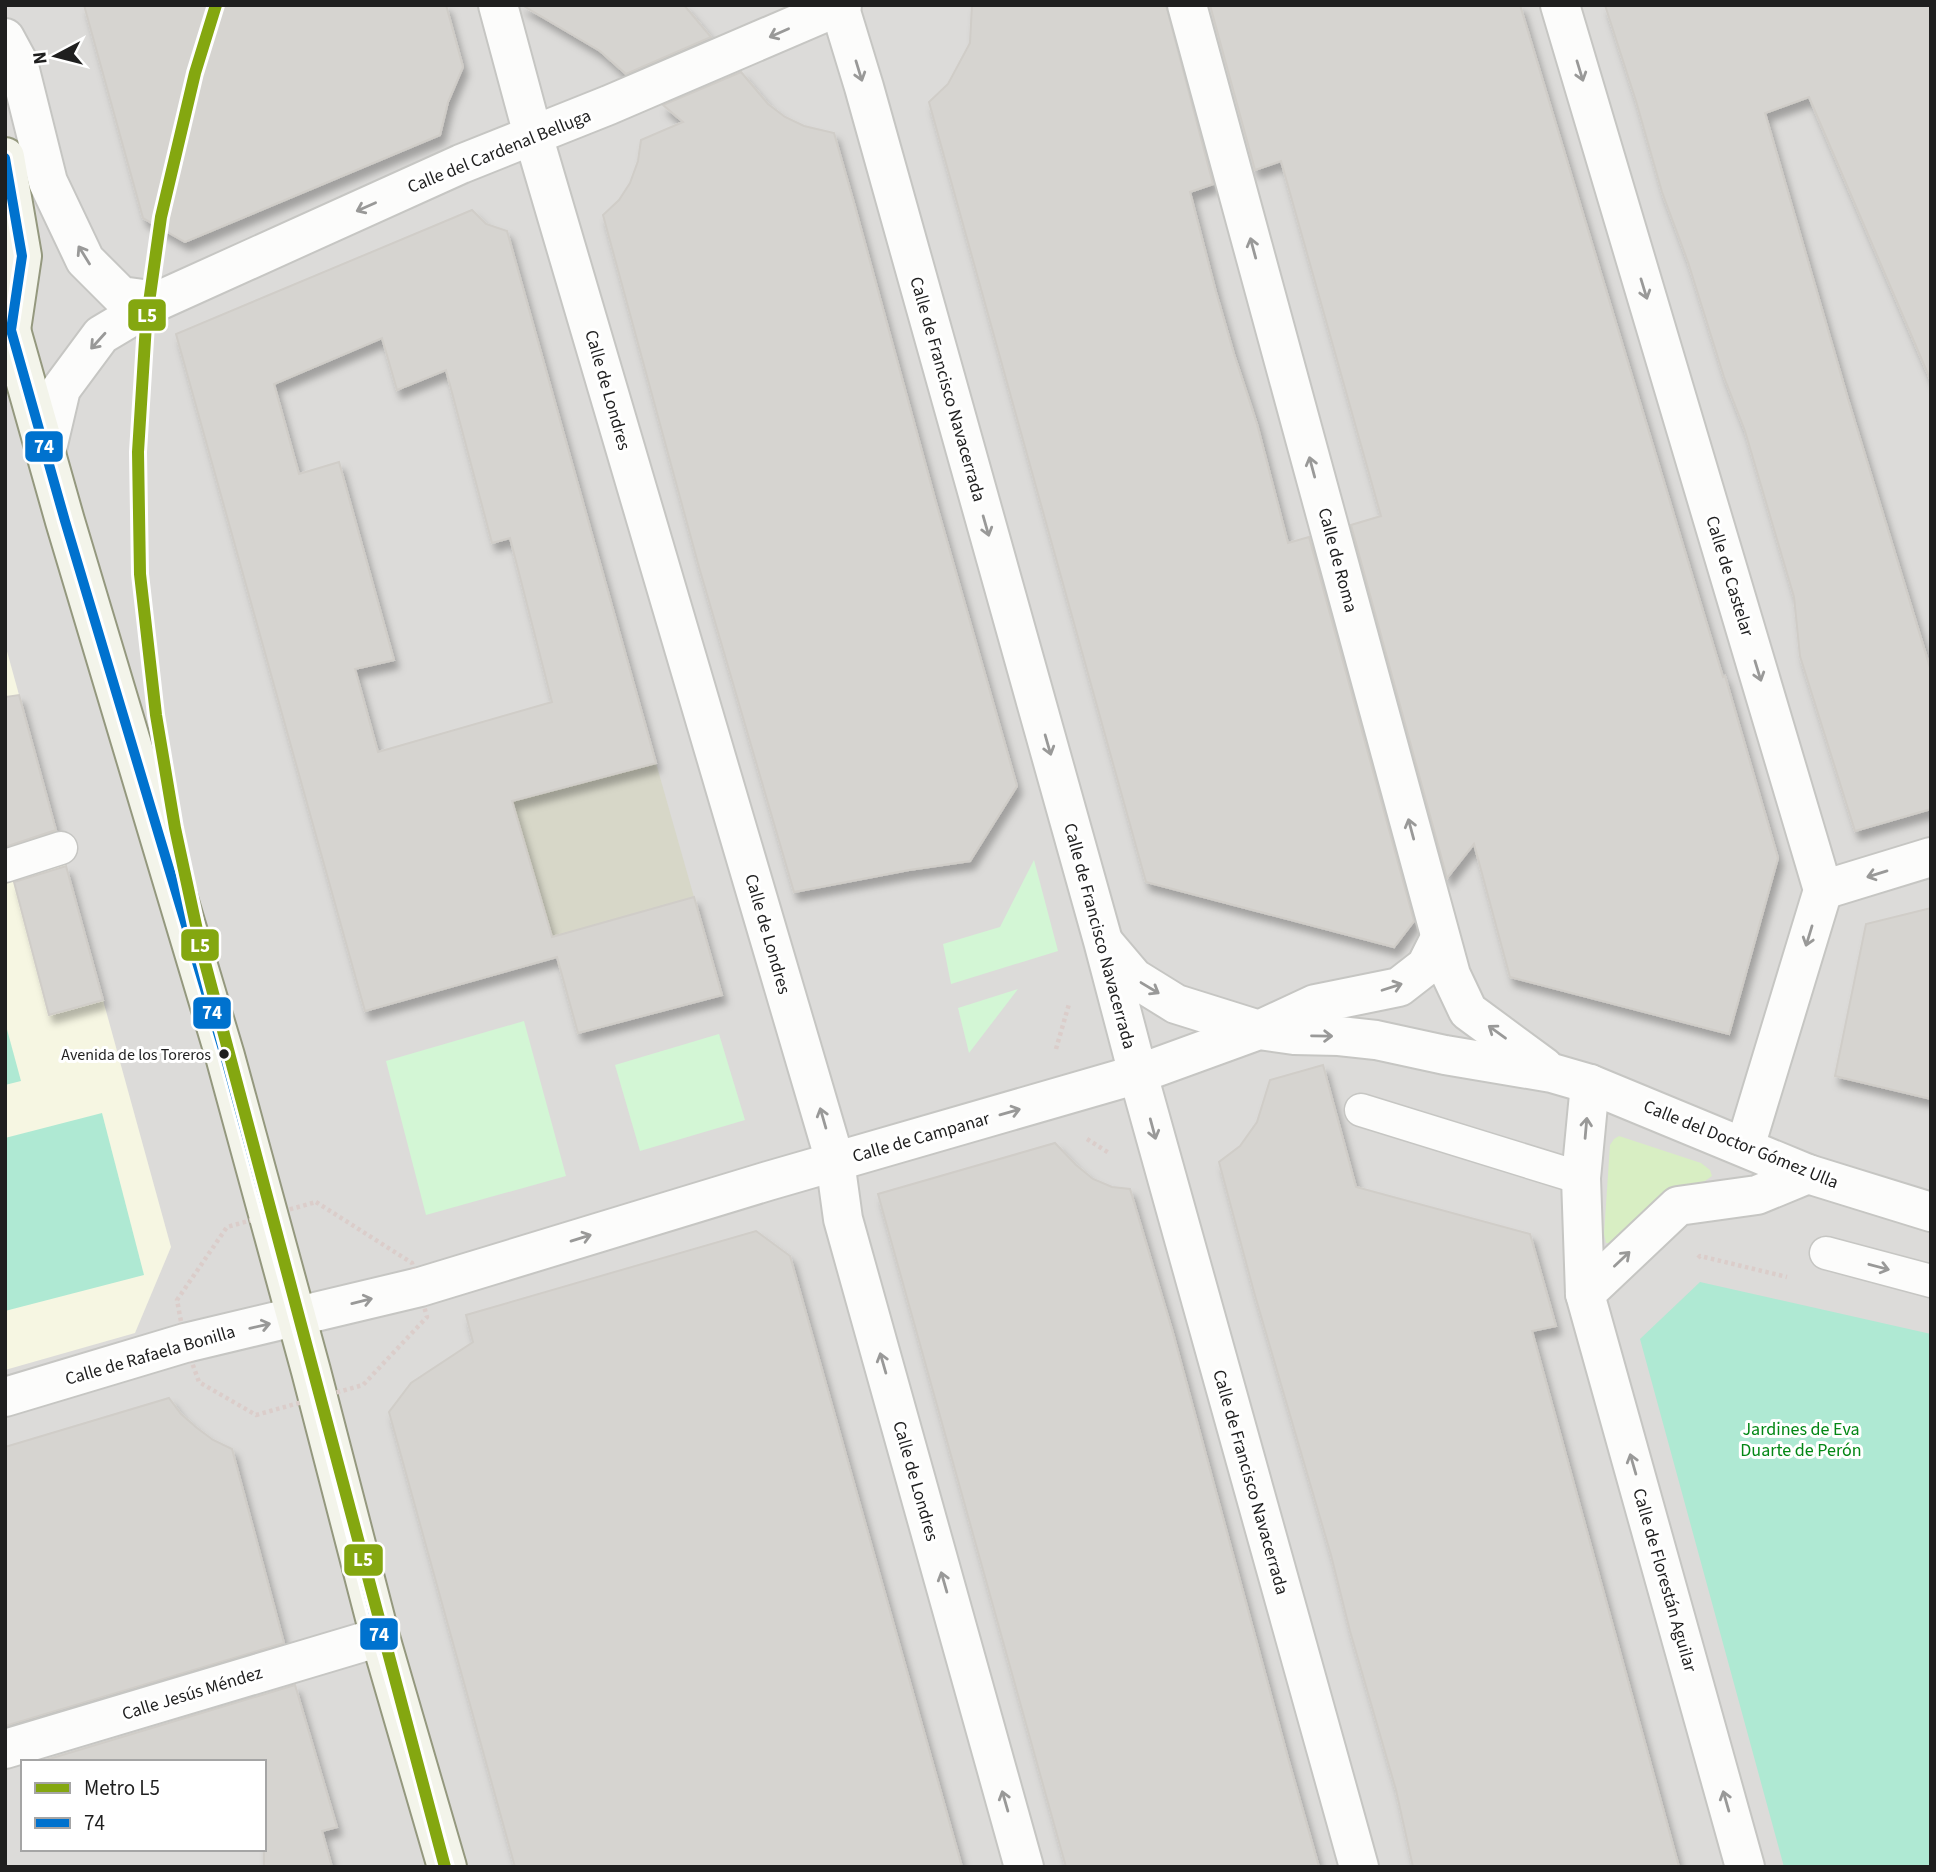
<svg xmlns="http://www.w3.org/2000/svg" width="1936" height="1872" viewBox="0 0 1936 1872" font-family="'Source Sans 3',sans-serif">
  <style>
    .residential { fill: #dcdbd9; fill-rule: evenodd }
    .education { fill: #f6f6e2 }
    .construction { fill: #d7d7c8 }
    .grass { fill: #d8eec3 }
    .park { fill: #d3f6d5 }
    .pitch { fill: #afe9d3 }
    .building { fill: #d6d4d0; stroke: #d0cdc8; stroke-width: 2; fill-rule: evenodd; filter: url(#shadow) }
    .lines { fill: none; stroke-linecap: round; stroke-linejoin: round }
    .lane-casing { stroke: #c6c6c3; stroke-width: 35 }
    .street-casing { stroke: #c6c6c3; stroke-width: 42 }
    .secondary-casing { stroke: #94987e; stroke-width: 42 }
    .path { stroke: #dbcdca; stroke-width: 4.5; stroke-dasharray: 3.5 3.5; stroke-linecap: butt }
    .lane { stroke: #fcfcfb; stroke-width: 32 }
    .street { stroke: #fcfcfb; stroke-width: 38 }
    .secondary { stroke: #f3f4ea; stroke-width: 38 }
    .bus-1-casing { stroke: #fff; stroke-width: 16 }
    .bus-1 { stroke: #0072ce; stroke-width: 10 }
    .metro-1-casing { stroke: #fff; stroke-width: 18 }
    .metro-1 { stroke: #84a710; stroke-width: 12 }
    .oneway { stroke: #999998 }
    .bus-dot { fill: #1f1f1f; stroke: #fff; stroke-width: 2.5 }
    .labels { text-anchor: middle; stroke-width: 6; stroke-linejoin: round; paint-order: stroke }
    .bus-label { font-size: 16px; fill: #1f1f1f; stroke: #fff; text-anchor: end }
    .street-label { font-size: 18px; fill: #1f1f1f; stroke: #fff }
    .park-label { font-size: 18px; fill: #038715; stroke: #fff }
    .line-badge { stroke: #fff; stroke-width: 2.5 }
    .badge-label { font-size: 19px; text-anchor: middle; font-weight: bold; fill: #fff }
  </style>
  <defs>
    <filter id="shadow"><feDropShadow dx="4.5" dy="8" stdDeviation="3.5" flood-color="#0004"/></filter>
  </defs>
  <rect width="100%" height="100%" fill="#edece7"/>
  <path class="residential" d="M5 5H1931V1867H5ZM23 1762H264V1849H23Z"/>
  <path class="education" d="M5 644 171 1247 135 1333 5 1370Z"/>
  <path class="construction" d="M656 763 694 897 552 937 512 801Z"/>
  <path class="grass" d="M1619 1136 1701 1163 1710 1170 1712 1176 1705 1181 1688 1188 1611 1243H1606L1604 1234 1610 1145 1614 1139Z"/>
  <g class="park">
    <path d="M1034 860 1058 951 951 984 943 944 1000 927Z"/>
    <path d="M1018 989 969 1053 958 1008Z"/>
    <path d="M524 1021 566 1176 426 1215 386 1061Z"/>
    <path d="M719 1034 745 1120 640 1151 615 1065Z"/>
  </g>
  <g class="pitch">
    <path d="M5 1022 21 1081 5 1085Z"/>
    <path d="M102 1113 144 1275 5 1311V1138Z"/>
    <path d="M1700 1282 1931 1334V1867H1784L1640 1339Z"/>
  </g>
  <g class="building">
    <path d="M84 5H446L463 67 448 102 440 135 185 242 143 218Z"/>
    <path d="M522 5H684L711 37 626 74 600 51Z"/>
    <path d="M972 5H1166L1213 184 1190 192 1216 292 1234 354 1257 424 1288 543 1309 537 1414 921 1394 947 1146 882 929 102 948 84 970 43Z"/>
    <path d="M1210 5H1520L1706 621 1723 677 1725 676 1778 858 1729 1034 1510 977 1474 844 1447 878 1351 525 1381 516 1281 161 1255 170Z"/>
    <path d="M1605 5H1931V381L1809 97 1765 113 1848 399 1931 671V809L1855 831 1800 656 1794 597 1745 431 1724 377 1688 262 1662 192 1636 101Z"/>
    <path d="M741 72 768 104 785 117 804 126 834 133 854 203 935 499 1017 786 970 861 909 870 794 892 699 567 603 215 619 200 630 183 638 161 641 140 683 122 663 105Z"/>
    <path d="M472 210 486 224 507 231 656 763 512 801 552 937 694 897 722 995 578 1033 557 957 365 1011 176 334ZM382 338 397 390 446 370 492 543 510 538 552 702 378 752 355 669 394 660 339 462 299 474 274 384Z"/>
    <path d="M19 695 56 830 5 847V697Z"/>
    <path d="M66 866 103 1000 49 1015 14 882Z"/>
    <path d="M1931 908V1099L1835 1076 1866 924Z"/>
    <path d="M1323 1065 1356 1187 1530 1234 1556 1326 1532 1331 1679 1867H1413L1396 1790 1350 1631 1331 1555 1254 1292 1219 1162 1240 1146 1257 1122 1270 1080Z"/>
    <path d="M1055 1143 1076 1165 1093 1179 1112 1187 1130 1189 1173 1333 1288 1758 1319 1867H1066L878 1194Z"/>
    <path d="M756 1231 790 1256 962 1867H515L389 1412 411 1383 473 1342 466 1315Z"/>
    <path d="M169 1398 181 1414 197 1428 213 1440 232 1449 284 1643 5 1726V1447Z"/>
    <path d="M295 1685 337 1827 322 1831 332 1867H264V1762H39Z"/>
  </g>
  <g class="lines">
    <defs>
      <g id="lane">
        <path d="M5 866 61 848"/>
        <path d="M1361 1110 1581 1178"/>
        <path d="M1826 1253 1931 1281"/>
      </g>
      <g id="street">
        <path d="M498 5 533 135 835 1161 843 1219 1024 1867"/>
        <path d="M839 5 864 87 1103 941 1138 1074 1359 1867"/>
        <path d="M1187 5 1451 975 1468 1011 1544 1067"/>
        <path d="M1560 5 1823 890 1745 1147"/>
        <path d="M5 38 18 62 48 182 85 260 121 296 158 301"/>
        <path d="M46 453 61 389 101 335 158 301 461 164 609 105 842 5"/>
        <path d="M1823 890 1931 857"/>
        <path d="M1106 945 1134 978 1176 1004 1259 1030 1315 1004 1399 987 1426 966 1440 938"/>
        <path d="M1585 1294 1581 1178 1590 1084"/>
        <path d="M5 1397 185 1343 420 1287 768 1181 1138 1074 1259 1030 1294 1035 1339 1036 1376 1040 1445 1055 1552 1073 1590 1084 1808 1174 1931 1212"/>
        <path d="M5 1749 380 1637"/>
        <path d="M1745 1867 1585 1294 1678 1206 1757 1195 1808 1174"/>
      </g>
      <g id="secondary">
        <path d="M5 157 22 256 11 330"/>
        <path d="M5 318 11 330 65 521 225 1056 311 1371 380 1637 447 1867"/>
      </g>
    </defs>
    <use href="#lane" class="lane-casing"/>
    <use href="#street" class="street-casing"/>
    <use href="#secondary" class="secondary-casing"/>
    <g class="path">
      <path d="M1056 1049 1069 1004"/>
      <path d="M1087 1139 1109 1153"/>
      <path d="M316 1202 412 1263 427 1317 363 1385 256 1415 199 1382 185 1343 177 1300 227 1227Z"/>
      <path d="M1698 1258 1700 1256 1787 1277"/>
    </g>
    <use href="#lane" class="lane"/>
    <use href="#street" class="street"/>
    <use href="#secondary" class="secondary"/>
    <defs>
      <path id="bus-1" d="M5 158 22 256 11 330 65 521 225 1056 311 1371 380 1637 447 1867"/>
    </defs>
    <use href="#bus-1" class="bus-1-casing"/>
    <use href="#bus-1" class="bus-1"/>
    <defs>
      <path id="metro-1" d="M216 5 195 73 161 217 146 324 138 452 140 574 156 715 175 828 200 944 445 1867"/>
    </defs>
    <use href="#metro-1" class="metro-1-casing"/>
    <use href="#metro-1" class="metro-1"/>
  </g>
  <defs><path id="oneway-shaft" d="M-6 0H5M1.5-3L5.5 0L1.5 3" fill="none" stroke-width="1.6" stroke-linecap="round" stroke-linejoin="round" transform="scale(1.75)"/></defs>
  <g class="oneway">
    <use href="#oneway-shaft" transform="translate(779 33) rotate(156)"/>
    <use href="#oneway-shaft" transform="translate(859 71) rotate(73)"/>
    <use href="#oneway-shaft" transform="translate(1580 71) rotate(73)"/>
    <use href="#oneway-shaft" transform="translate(366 207) rotate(156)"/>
    <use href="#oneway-shaft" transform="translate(1253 248) rotate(-105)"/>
    <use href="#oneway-shaft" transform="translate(84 255) rotate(-122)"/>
    <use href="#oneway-shaft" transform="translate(1644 289) rotate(73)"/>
    <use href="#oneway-shaft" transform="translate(98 341) rotate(132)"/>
    <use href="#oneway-shaft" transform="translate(1312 467) rotate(-105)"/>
    <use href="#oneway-shaft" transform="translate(986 526) rotate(74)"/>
    <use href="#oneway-shaft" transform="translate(1758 671) rotate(73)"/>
    <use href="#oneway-shaft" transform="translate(1048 745) rotate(74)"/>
    <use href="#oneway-shaft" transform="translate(1411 829) rotate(-105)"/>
    <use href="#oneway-shaft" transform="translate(1877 874) rotate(163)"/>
    <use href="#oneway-shaft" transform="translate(1809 936) rotate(107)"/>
    <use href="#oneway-shaft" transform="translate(1392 987) rotate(-18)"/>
    <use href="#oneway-shaft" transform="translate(1150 988) rotate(31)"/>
    <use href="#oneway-shaft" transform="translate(1497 1032) rotate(-144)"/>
    <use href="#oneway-shaft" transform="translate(1322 1036) rotate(1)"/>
    <use href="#oneway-shaft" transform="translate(1010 1112) rotate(-16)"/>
    <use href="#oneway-shaft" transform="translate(823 1118) rotate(-106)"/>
    <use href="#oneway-shaft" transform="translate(1586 1128) rotate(-85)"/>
    <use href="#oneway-shaft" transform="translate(1153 1129) rotate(75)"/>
    <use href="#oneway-shaft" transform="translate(581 1238) rotate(-17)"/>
    <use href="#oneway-shaft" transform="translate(1622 1259) rotate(-43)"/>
    <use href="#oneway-shaft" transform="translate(1879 1267) rotate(15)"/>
    <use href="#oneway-shaft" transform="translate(362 1301) rotate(-14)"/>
    <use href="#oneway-shaft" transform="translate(260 1326) rotate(-13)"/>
    <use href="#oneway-shaft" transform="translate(883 1363) rotate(-106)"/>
    <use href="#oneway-shaft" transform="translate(1633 1464) rotate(-106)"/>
    <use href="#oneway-shaft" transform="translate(944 1582) rotate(-106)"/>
    <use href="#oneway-shaft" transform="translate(1005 1801) rotate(-106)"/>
    <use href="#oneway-shaft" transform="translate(1726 1801) rotate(-106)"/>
  </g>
  <circle class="bus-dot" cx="224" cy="1054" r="6"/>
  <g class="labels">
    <g class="bus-label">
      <text x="211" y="1060">Avenida de los Toreros</text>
    </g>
    <g class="street-label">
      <text transform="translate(499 151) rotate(-22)" y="6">Calle del Cardenal Belluga</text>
      <text transform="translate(948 389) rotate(74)" y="6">Calle de Francisco Navacerrada</text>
      <text transform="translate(608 390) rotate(74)" y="6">Calle de Londres</text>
      <text transform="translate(1338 560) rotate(75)" y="6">Calle de Roma</text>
      <text transform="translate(1730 576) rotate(73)" y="6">Calle de Castelar</text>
      <text transform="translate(768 934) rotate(74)" y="6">Calle de Londres</text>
      <text transform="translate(1100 936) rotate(75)" y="6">Calle de Francisco Navacerrada</text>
      <text transform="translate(921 1137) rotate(-16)" y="6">Calle de Campanar</text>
      <text transform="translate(1741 1144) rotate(22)" y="6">Calle del Doctor Gómez Ulla</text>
      <text transform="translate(150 1355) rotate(-16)" y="6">Calle de Rafaela Bonilla</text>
      <text transform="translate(916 1481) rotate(74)" y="6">Calle de Londres</text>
      <text transform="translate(1251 1482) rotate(74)" y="6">Calle de Francisco Navacerrada</text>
      <text transform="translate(1665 1580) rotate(74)" y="6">Calle de Florestán Aguilar</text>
      <text transform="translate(192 1693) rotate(-17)" y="6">Calle Jesús Méndez</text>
    </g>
    <g class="park-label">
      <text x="1801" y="1435">Jardines de Eva<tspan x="1801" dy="21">Duarte de Perón</tspan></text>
    </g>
  </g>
  <g class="line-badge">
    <rect x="127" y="298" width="40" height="34" rx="7" fill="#84a710"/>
    <rect x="24" y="430" width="40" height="33" rx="7" fill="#0072ce"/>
    <rect x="180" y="928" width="40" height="34" rx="7" fill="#84a710"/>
    <rect x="192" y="996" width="40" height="34" rx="7" fill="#0072ce"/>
    <rect x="343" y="1543" width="41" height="34" rx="7" fill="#84a710"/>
    <rect x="359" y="1617" width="40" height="34" rx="7" fill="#0072ce"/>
  </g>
  <g class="badge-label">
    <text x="147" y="322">L5</text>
    <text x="44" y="453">74</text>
    <text x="200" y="952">L5</text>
    <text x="212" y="1019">74</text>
    <text x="363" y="1566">L5</text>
    <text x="379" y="1641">74</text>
  </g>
  <rect width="1936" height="1872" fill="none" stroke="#1f1f1f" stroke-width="14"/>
  <rect x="21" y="1760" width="245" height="91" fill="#ffffff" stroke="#a5a5a5" stroke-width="2"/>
  <rect x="35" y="1783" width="35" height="10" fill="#84a710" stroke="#a5a5a5" stroke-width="2"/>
  <text x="84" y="1795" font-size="21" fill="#1f1f1f">Metro L5</text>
  <rect x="35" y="1818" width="35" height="10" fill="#0072ce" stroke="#a5a5a5" stroke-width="2"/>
  <text x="84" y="1830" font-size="21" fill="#1f1f1f">74</text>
  <g transform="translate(56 56) rotate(263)" stroke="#ffffff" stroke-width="5" paint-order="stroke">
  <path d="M0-5L12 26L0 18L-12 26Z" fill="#1f1f1f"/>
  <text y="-10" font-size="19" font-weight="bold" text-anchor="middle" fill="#1f1f1f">N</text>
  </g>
</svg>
